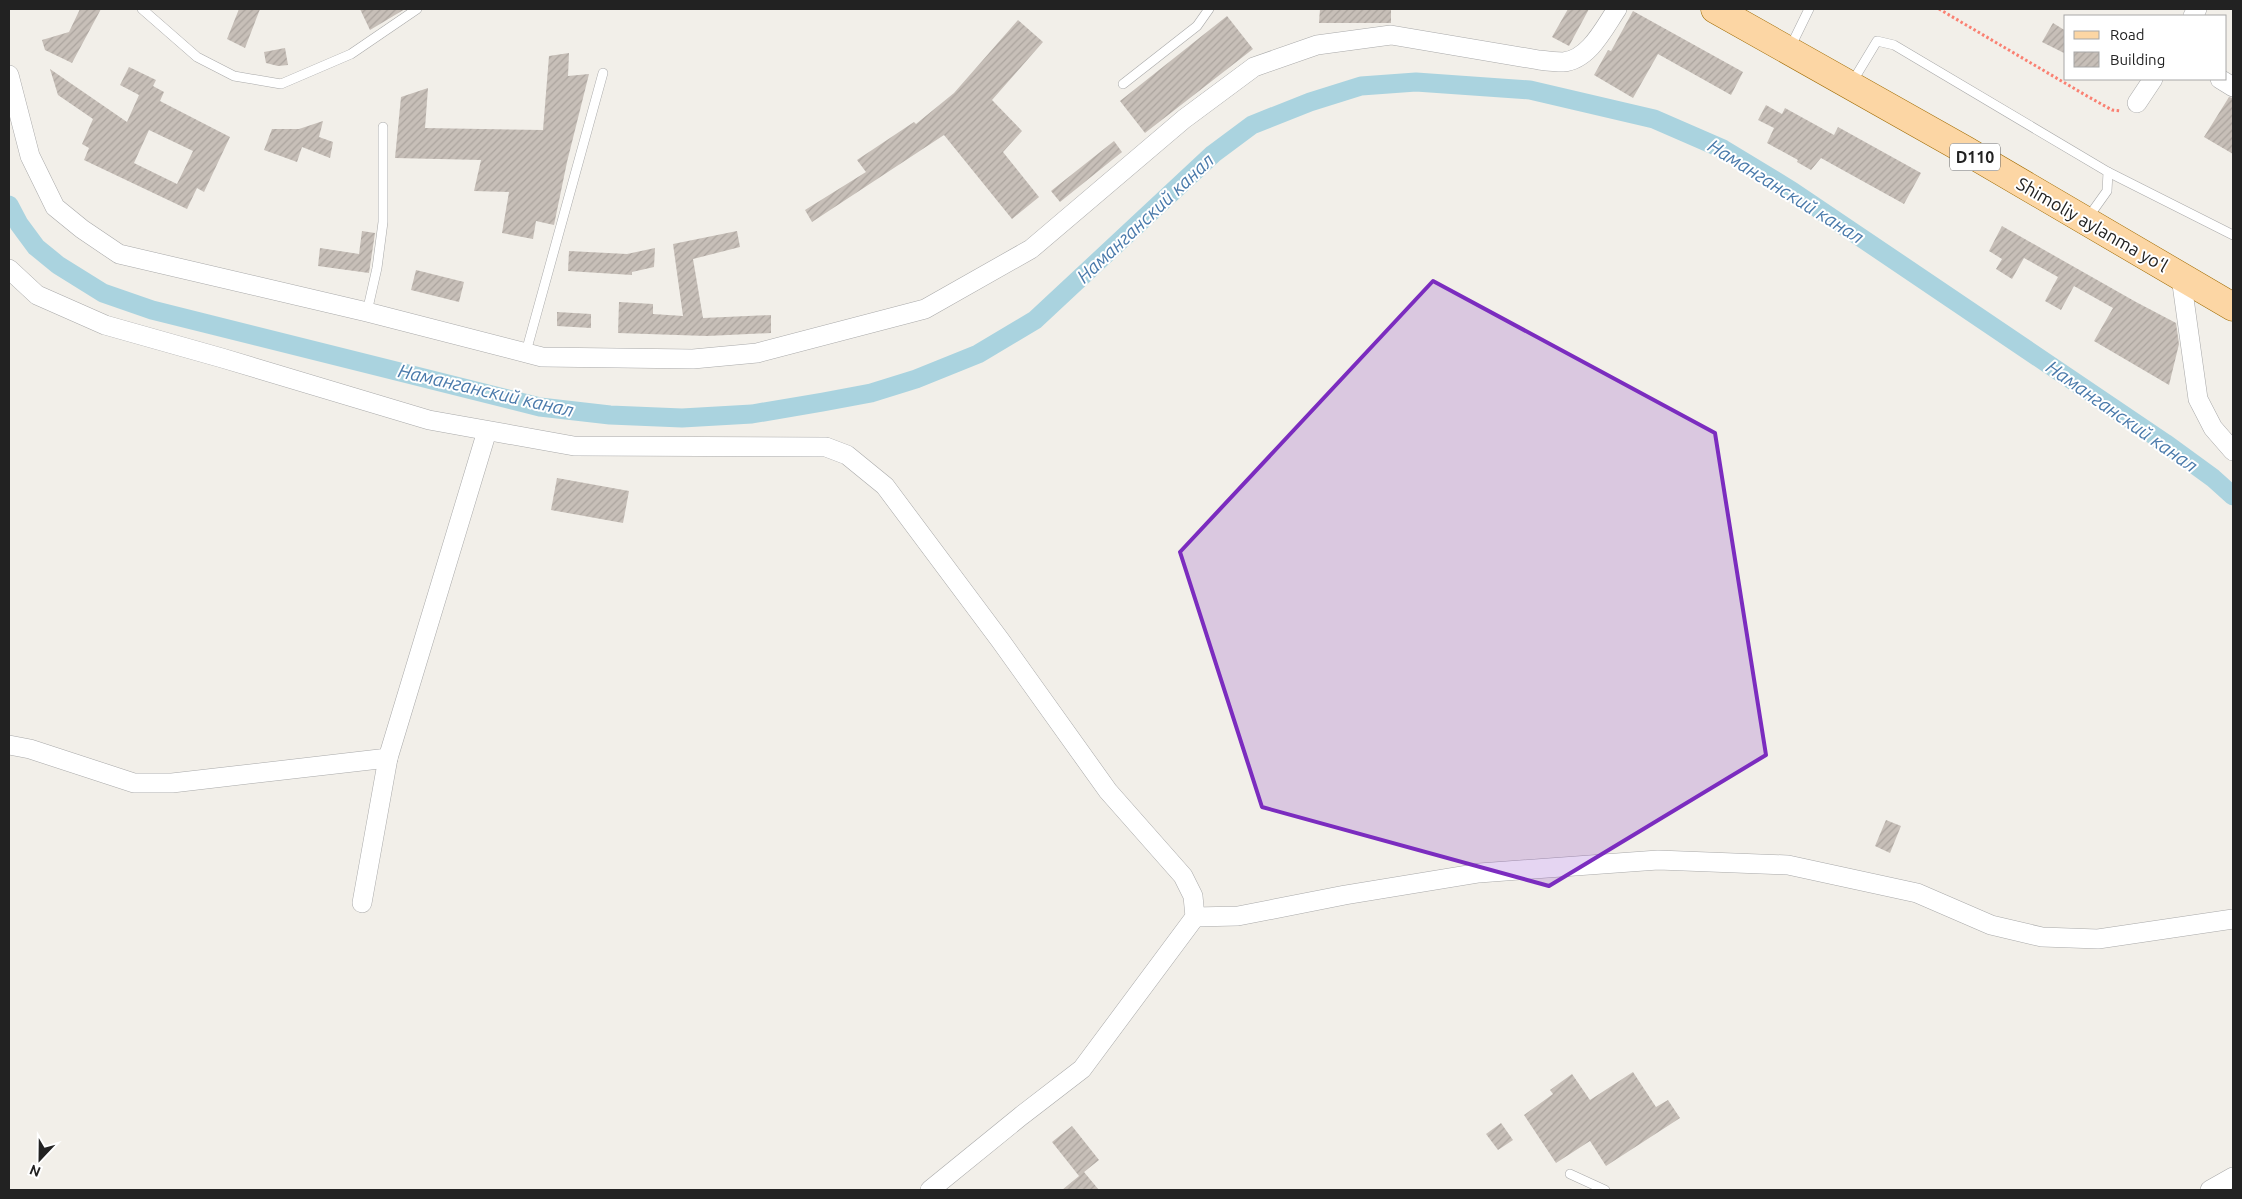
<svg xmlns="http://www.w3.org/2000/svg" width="2242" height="1199" viewBox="0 0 2242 1199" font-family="Ubuntu,sans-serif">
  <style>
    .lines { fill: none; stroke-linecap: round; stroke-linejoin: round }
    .canal { stroke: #aad3df; stroke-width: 19 }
    .building { fill: url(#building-hatch); fill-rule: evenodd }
    .lane-casing { stroke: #a9a9a9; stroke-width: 10 }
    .street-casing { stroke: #a9a9a9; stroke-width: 20 }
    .primary-casing { stroke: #a06b00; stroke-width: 29 }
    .path { stroke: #fa8072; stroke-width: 3; stroke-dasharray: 2.5 2.5; stroke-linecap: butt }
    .lane { stroke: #fff; stroke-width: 9 }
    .street { stroke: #fff; stroke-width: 19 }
    .primary { stroke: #fcd6a4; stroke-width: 28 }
    .marked { fill: #7b2cbf; fill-opacity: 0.2; stroke: #7b2cbf; stroke-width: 4; stroke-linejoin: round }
    .labels { text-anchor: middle; stroke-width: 4; stroke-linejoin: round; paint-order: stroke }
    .shield { fill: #fff; stroke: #646464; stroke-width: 1 }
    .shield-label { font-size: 16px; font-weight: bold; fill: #222 }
    .street-label { font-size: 18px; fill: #222; stroke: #fff }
    .water-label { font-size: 19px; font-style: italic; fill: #4a7aab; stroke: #fff }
  </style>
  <defs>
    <pattern id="building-hatch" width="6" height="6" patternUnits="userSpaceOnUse" patternTransform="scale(1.25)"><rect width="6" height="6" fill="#c7bfb8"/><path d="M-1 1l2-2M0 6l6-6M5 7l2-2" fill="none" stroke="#aba49e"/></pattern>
  </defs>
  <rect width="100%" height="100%" fill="#f2efe9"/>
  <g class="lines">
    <path class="canal" d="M9 205 19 224 36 247 58 265 103 293 152 310 540 407 610 415 682 418 752 414 823 402 871 393 916 379 978 354 1035 320 1213 154 1252 125 1310 102 1361 86 1416 82 1530 90 1654 119 1723 149 1792 191 2165 443 2213 478 2233 496"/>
  </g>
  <g class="building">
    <path d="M80 9H101L72 63 45 50 42 40 69 32Z"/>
    <path d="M239 9H260L245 48 227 39Z"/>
    <path d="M360 9H405L370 30Z"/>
    <path d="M1320 9H1391V23H1319Z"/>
    <path d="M1568 9H1589L1569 46 1552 37Z"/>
    <path d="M1633 11 1743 72 1731 95 1658 54 1633 98 1594 75 1608 50 1611 51Z"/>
    <path d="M1227 16 1253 49 1145 133 1120 101Z"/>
    <path d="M1018 20 1043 42 992 100 1022 131 1003 152 1039 197 1012 219 944 135 812 222 805 210 866 172 857 160 914 122 916 124 954 93Z"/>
    <path d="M2053 23 2066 31V54L2042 42Z"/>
    <path d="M285 48 288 65 278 66 266 63 264 52Z"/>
    <path d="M569 53 568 76 589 74 567 162 554 225 536 221 533 239 502 233 509 192 474 191 481 160 395 158 401 97 428 88 425 128 543 130 549 56Z"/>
    <path d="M129 67 156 80 153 86 164 92 160 101 230 137 204 192 197 188 187 209 84 160 89 148 82 144 93 119 58 95 50 69 127 122 139 95 120 85ZM149 130 193 151 177 184 134 163Z"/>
    <path d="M2229 97 2233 98V154L2204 137Z"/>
    <path d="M1766 105 1782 114 1785 108 1834 135 1838 127 1921 173 1904 204 1821 158 1811 170 1797 162 1798 160 1767 143 1774 128 1758 120Z"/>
    <path d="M323 121 319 137 333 142 330 158 302 147 297 162 264 150 272 129H299Z"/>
    <path d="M1114 141 1122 152 1060 202 1051 191Z"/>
    <path d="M2002 226 2136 302 2176 323 2179 344 2169 385 2094 341 2113 308 2074 286 2061 310 2045 301 2058 277 2024 258 2012 279 1996 269 2002 259 1989 251Z"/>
    <path d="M362 231 375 233 369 273 318 266 320 248 359 254Z"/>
    <path d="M737 231 740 247 693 259 703 318 771 315V333L707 336 618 333 619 302 653 304V314L683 316 673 244Z"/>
    <path d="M655 248 654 267 632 272V275L568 271 569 251 627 254Z"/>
    <path d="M416 270 464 282 459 302 411 290Z"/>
    <path d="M557 312 591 314V328L557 326Z"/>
    <path d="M557 478 629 491 623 523 551 510Z"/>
    <path d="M1886 820 1901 826 1890 853 1875 846Z"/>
    <path d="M1633 1072 1656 1107 1668 1100 1680 1118 1606 1166 1590 1141 1556 1163 1524 1115 1553 1094 1550 1090 1572 1074 1590 1100Z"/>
    <path d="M1501 1123 1513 1140 1498 1150 1486 1134Z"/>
    <path d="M1072 1126 1099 1160 1084 1172 1099 1190H1062L1079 1176 1052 1142Z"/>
  </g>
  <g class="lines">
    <defs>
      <g id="lane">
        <path d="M142 9 197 57 234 76 281 84 351 54 417 9"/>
        <path d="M1790 48 1809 9"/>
        <path d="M1123 84 1197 26 1209 9"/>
        <path d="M1851 84 1877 41 1894 45 2108 172 2107 191 2087 219"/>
        <path d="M2108 172 2233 235"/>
        <path d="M367 312 377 268 383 222V127"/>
        <path d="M526 352 603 73"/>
        <path d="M1570 1174 1605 1190"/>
      </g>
      <g id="street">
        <path d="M2193 16 2197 9"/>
        <path d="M9 75 30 156 55 207 82 229 119 254 367 312 542 357 693 359 757 353 925 309 1031 249 1184 119 1254 67 1317 45 1391 35 1539 60C1547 61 1555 62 1563 62 1589 60 1604 28 1617 9"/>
        <path d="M2220 79 2233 87"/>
        <path d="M2137 103 2153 79"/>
        <path d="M9 269 37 295 105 325 222 358 429 420 574 446 826 447 847 455 885 486 1000 640 1108 791 1183 876 1193 896 1195 917 1082 1069 1021 1116 930 1190"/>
        <path d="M2181 277 2198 399 2213 428 2233 451"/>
        <path d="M9 745 30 749 134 783H172L388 758 487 431"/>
        <path d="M362 903 388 758"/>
        <path d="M1195 917 1238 916 1345 895 1479 873 1658 860 1788 865 1917 893 1991 925 2042 937 2098 939 2233 919"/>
        <path d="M2210 1190 2233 1177"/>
      </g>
      <path id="primary" d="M1715 9 1965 150 2233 307"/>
    </defs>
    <use href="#lane" class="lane-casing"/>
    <use href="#street" class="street-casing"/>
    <use href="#primary" class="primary-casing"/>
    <path class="path" d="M1939 9 2087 96 2112 110 2121 111"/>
    <use href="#lane" class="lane"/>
    <use href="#street" class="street"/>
    <use href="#primary" class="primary"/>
  </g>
  <path class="marked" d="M1433 281 1715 433 1766 755 1549 886 1262 807 1180 552Z"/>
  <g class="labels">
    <rect class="shield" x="1950" y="143.5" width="50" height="27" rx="4"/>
    <g class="shield-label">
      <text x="1975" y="163">D110</text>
    </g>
    <g class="street-label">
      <text transform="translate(2092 225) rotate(30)" y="6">Shimoliy aylanma yoʻl</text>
    </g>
    <g class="water-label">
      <text transform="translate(1786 191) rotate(32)" y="7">Наманганский канал</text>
      <text transform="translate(1145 218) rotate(-43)" y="7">Наманганский канал</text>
      <text transform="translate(486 390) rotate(13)" y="7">Наманганский канал</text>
      <text transform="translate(2122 416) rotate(35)" y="7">Наманганский канал</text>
    </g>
  </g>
  <rect width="2242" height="1199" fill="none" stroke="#222222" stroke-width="20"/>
  <rect x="2064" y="15" width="162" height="65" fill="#ffffff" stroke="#a7a7a7"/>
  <rect x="2074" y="31" width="25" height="8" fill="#fcd6a4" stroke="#a7a7a7"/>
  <text x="2110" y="40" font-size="15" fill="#222222">Road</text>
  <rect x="2074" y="52" width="25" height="15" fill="url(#building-hatch)" stroke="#a7a7a7"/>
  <text x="2110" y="65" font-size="15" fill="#222222">Building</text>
  <g transform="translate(40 1159) rotate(202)" stroke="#ffffff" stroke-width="4" paint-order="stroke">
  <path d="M0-4L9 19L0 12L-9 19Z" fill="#222222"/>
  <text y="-8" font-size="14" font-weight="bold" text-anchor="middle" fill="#222222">N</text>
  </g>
</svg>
